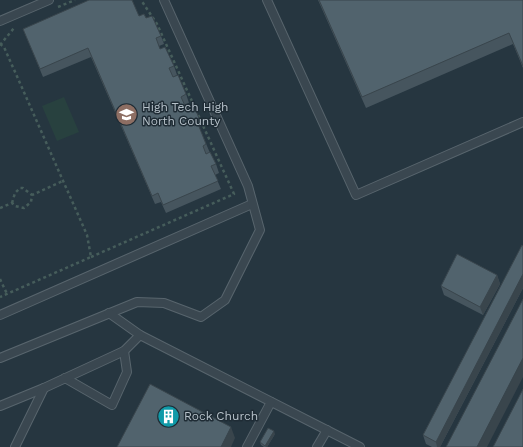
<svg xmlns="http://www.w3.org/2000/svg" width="523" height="447" viewBox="0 0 523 447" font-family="'Work Sans',sans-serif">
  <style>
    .green { fill: #28413f }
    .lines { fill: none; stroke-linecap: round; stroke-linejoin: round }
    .lane-casing { stroke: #58656d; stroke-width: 10 }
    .path { stroke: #465d5b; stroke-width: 2.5; stroke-dasharray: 3 3; stroke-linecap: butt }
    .lane { stroke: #3a4750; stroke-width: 8 }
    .wall { fill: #46555e }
    .shaded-wall { fill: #39454c }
    .building { fill: #51636d; stroke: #39454c }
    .labels { text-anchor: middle; stroke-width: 3; stroke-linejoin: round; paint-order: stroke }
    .poi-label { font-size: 12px; fill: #b7c2ca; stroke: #1f2c35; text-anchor: start }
  </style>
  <rect width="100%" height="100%" fill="#263640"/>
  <path class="green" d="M64 97 79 132 57 141 42 106Z"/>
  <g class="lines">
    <defs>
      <g id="lane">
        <path d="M267 0 356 195 523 122"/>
        <path d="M0 21 49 0"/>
        <path d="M0 315 252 204"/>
        <path d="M140 335 360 447"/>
        <path d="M0 358 137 302 164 303 201 317 225 300 260 230 248 186 164 0"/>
        <path d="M65 378 112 405 127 372 124 351"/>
        <path d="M0 406 44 388"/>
        <path d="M15 447 44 388 124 351 140 335 109 313"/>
        <path d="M247 447 271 402"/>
        <path d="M317 447 327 430"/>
      </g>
    </defs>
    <use href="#lane" class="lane-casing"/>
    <g class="path">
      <path d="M58 7 75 0"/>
      <path d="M0 44 4 47 87 235 91 257 0 297"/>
      <path d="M0 45 14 28"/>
      <path d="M12 203 15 193 20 188H23L32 195"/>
      <path d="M0 208 12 203 15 206 24 208 31 202 32 195 63 181"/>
      <path d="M91 257 234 194 157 24 141 0"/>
      <path d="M0 279 7 294"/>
    </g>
    <use href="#lane" class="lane"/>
  </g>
  <g class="wall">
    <path d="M318 0H523V68L513 44 366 108Z"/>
    <path d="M139 16 146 18 161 36 164 44 159 46 160 49 174 66 177 75 173 77 186 94 189 103 184 105 186 108 199 118 202 126 199 127 210 153 216 164 219 173 215 175 221 189 166 213 161 202 155 204 91 57 43 77 23 29Z"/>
    <path d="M523 246V288L440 447H432L426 444 423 435Z"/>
    <path d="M497 275 500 284 483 315 444 295 441 286Z"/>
    <path d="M275 434 267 447H264L261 445 260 442Z"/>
  </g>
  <g class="shaded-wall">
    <path d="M523 274V288L440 447H437L436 442Z"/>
    <path d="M497 275 500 284 483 315 480 307Z"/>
    <path d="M523 358V377L487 447H477Z"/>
    <path d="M231 427 235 438 231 447H221Z"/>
    <path d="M274 431 275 434 267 447H266L265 446Z"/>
  </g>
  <g class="building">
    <path d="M89 0H132L139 16 144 14 146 18 152 16 161 36 156 38 160 49 165 47 174 66 169 68 173 77 178 75 186 94 181 97 186 108 193 104 199 118 191 121 194 126 198 124 206 144 203 146 206 154 210 152 216 164 211 166 218 181 163 205 158 193 152 196 88 48 40 69 23 29Z"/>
    <path d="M319 0H523V66L509 33 362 97Z"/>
    <path d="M522 245 523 246V274L436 442 423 435Z"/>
    <path d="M457 254 497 275 480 307 441 286Z"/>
    <path d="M523 299V358L477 447H446Z"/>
    <path d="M150 384 231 427 221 447H117Z"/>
    <path d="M523 389V447H493Z"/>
    <path d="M268 428 274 431 265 446 260 442Z"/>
  </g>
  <defs>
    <symbol id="school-disc" viewBox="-11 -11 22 22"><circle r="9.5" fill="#8d6e63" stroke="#1f2c35"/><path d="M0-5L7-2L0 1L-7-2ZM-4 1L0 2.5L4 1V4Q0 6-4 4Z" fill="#fff"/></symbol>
    <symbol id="building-disc" viewBox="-11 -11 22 22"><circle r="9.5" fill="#0f9aa8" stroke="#1f2c35"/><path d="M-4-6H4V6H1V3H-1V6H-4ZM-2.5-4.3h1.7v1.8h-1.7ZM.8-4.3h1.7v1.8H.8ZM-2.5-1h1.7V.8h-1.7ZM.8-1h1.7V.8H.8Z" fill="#fff"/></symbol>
  </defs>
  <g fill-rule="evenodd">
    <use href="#school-disc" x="114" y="102" width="25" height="25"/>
    <use href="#building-disc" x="156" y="404" width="25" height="25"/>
  </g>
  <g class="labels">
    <g class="poi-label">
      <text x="142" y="111">High Tech High<tspan x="142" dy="14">North County</tspan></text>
      <text x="184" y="420">Rock Church</text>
    </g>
  </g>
</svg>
